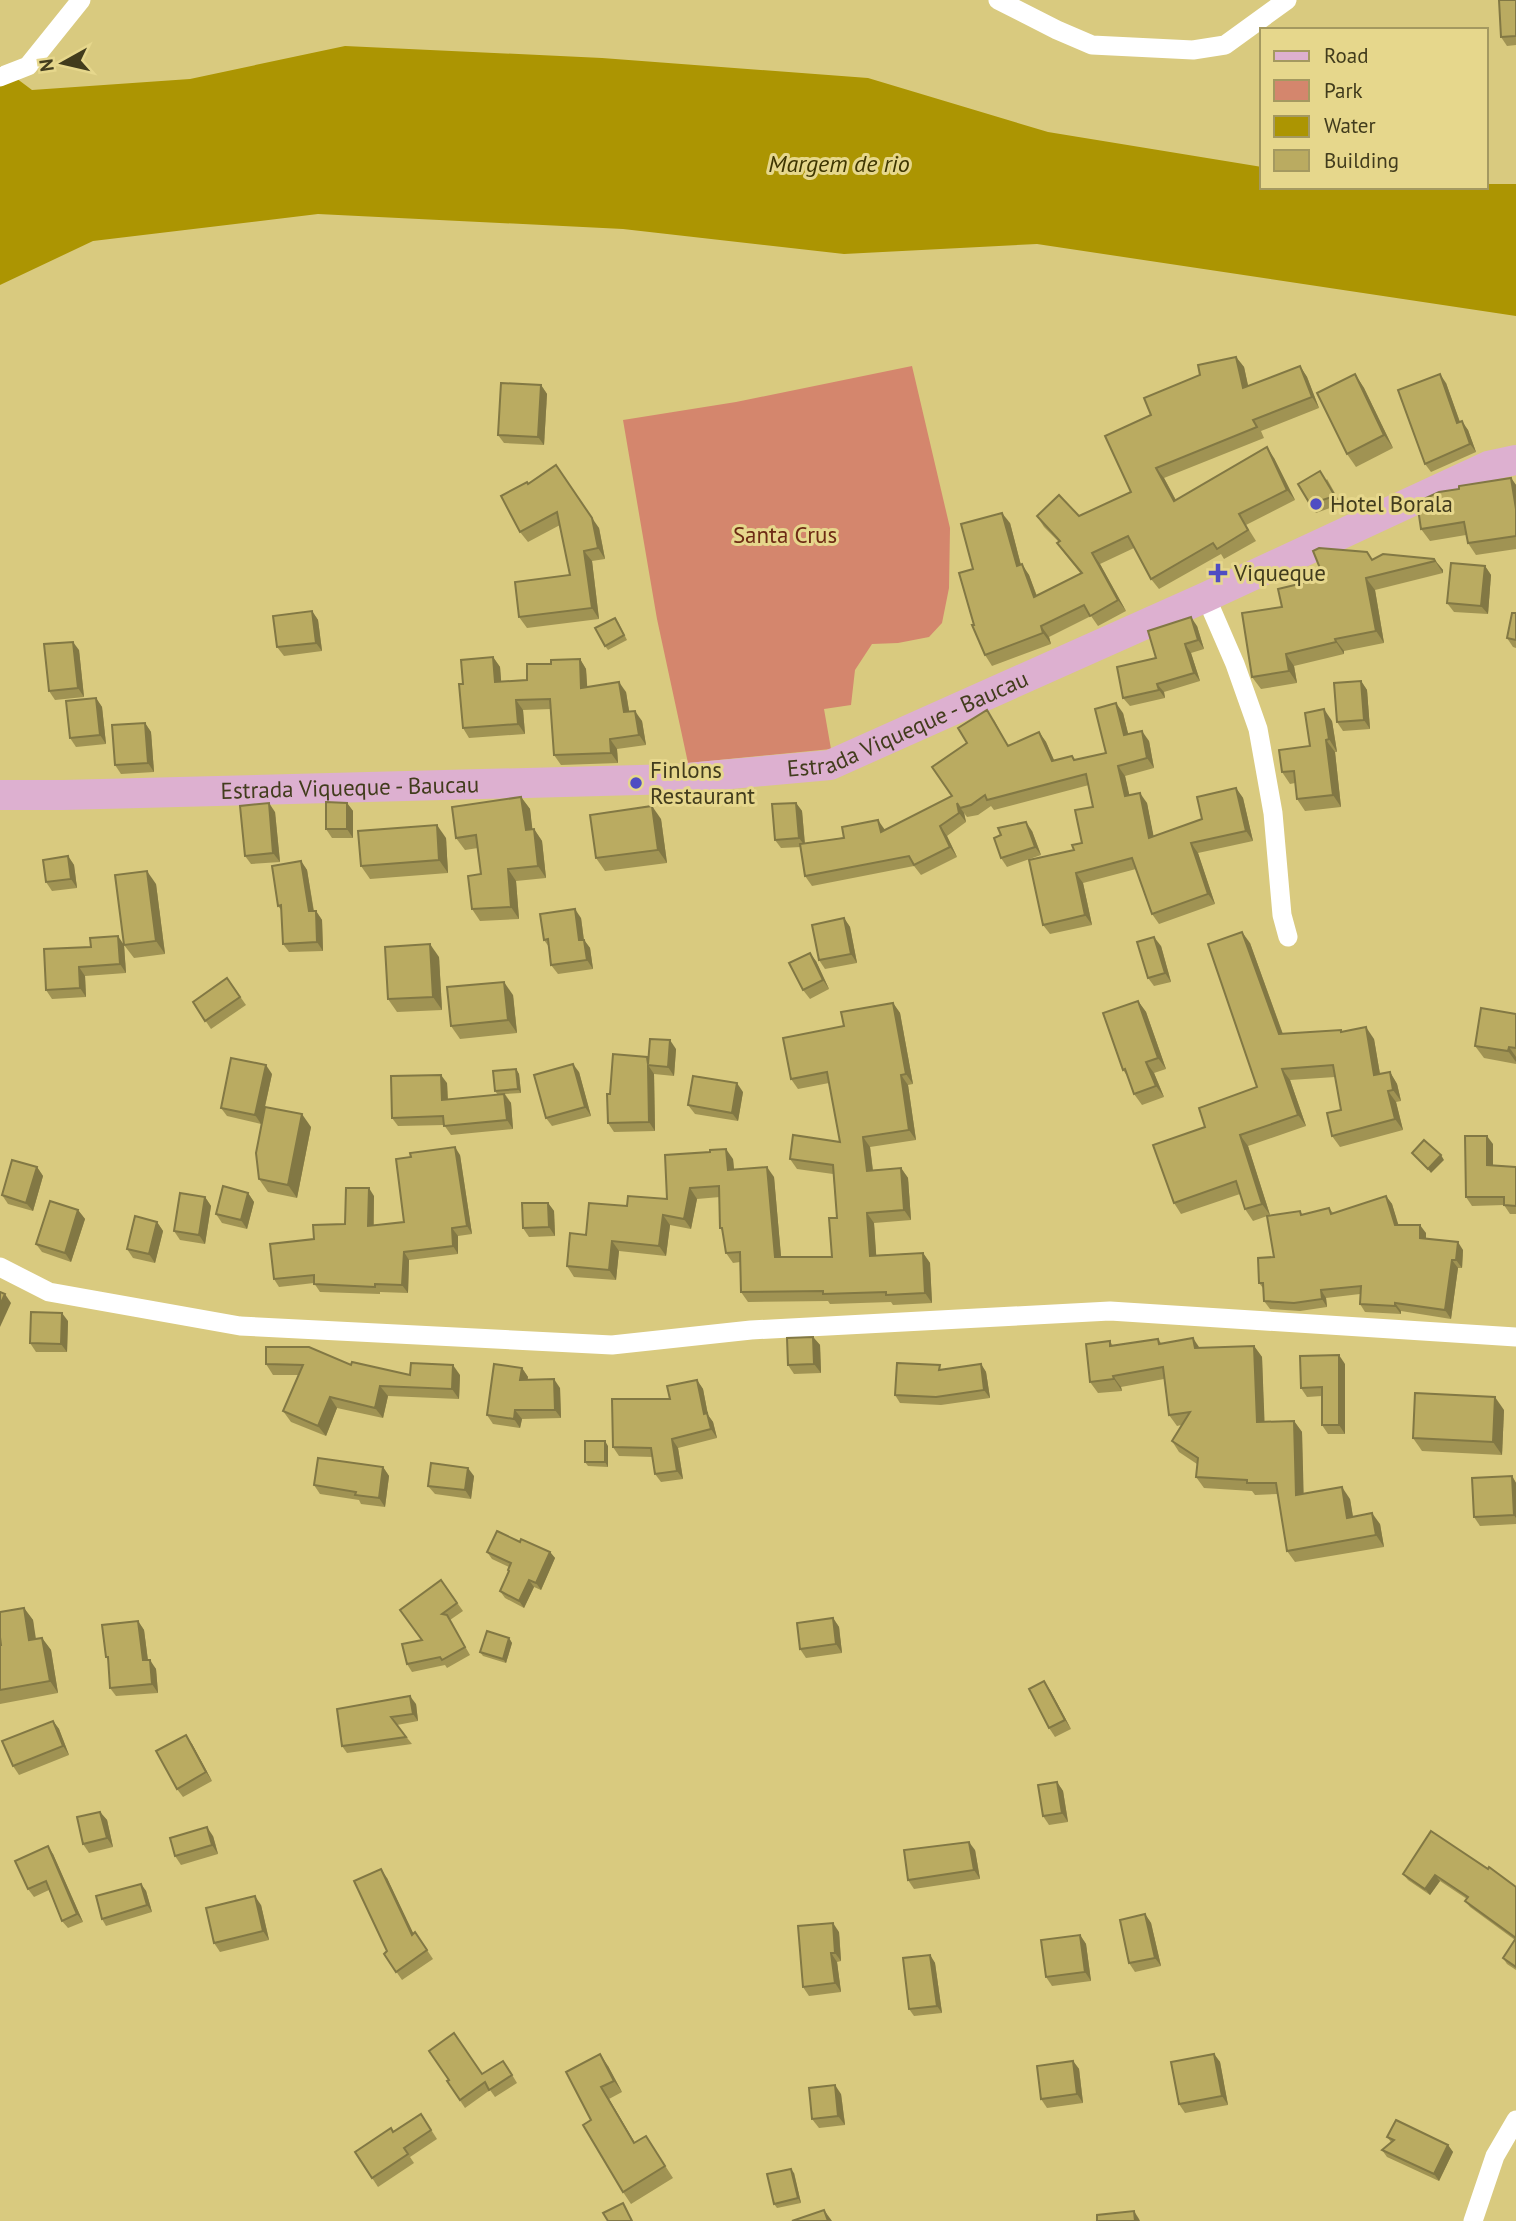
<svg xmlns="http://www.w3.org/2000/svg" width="1516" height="2221" viewBox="0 0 1516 2221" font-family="'PT Sans',sans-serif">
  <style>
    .green { fill: #d4866d }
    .water { fill: #ac9502 }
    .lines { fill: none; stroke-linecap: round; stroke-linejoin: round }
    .minor { stroke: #fff; stroke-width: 19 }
    .primary { stroke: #ddb0d0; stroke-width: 30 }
    .wall { fill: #a09353 }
    .shaded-wall { fill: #827844 }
    .building { fill: #baab61; stroke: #827844; stroke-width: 2 }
    .poi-dot { fill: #4f4dc3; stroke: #e6d78c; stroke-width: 2.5 }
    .labels { text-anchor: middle; stroke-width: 6; stroke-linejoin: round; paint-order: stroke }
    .poi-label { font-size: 23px; fill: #423c1d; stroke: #e6d78c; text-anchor: start }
    .park-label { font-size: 23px; fill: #6d2a14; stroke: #e6d78c }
    .street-label { font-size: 23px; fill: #423c1d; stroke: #e6d78c }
    .water-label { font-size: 24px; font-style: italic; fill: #3f3601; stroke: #e6d78c }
  </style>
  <rect width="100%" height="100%" fill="#d9ca7f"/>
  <path class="green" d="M912 366 950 528 949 588 942 623 929 637 898 643 872 644 855 670 851 705 824 709 831 749 688 763 657 619 623 420 736 402Z"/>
  <path class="water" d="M345 46 602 58 868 78 1048 132 1262 167V187H1486V184H1516V316L1037 244 844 254 623 229 318 214 93 241 0 285V66L32 90 190 79Z"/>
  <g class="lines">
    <g class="minor">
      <path d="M998 0 1057 30 1092 45 1193 50 1225 45 1287 0"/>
      <path d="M0 77 28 66 81 0"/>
      <path d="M1206 597 1235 664 1258 729 1273 813 1282 915 1288 937"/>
      <path d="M0 1267 49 1292 240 1326 612 1345 751 1330 1110 1311 1516 1337"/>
      <path d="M1473 2221 1495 2156 1516 2120"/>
    </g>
    <path class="primary" id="s1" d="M0 795H63L676 779 830 765 1206 597 1488 466 1516 460"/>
  </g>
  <g class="wall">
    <path d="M1516 0V45L1507 46 1501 37Z"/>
    <path d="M1236 357 1244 367 1248 386 1300 366 1307 377 1319 408 1261 431 1264 438 1164 478 1176 500 1274 458 1295 500 1246 525 1256 541 1224 559 1221 554 1159 589 1151 579 1134 548 1100 564 1126 611 1098 626 1091 616 1049 637 1051 644 992 666 985 655 974 625 973 569 1010 523 1021 565 1029 575 1037 596 1081 574 1065 554 1057 543 1059 542 1044 527 1037 516H1079L1131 492 1151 415 1200 375Z"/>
    <path d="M1355 374 1364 388 1393 448 1356 467 1347 454Z"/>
    <path d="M1446 383 1460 422 1468 430 1476 452 1431 472 1425 464Z"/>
    <path d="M541 385 547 394 544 445 504 443 498 435Z"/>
    <path d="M1511 478 1516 485V549L1476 555 1468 543 1466 535 1430 541 1421 529 1459 489Z"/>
    <path d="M1327 479 1341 504 1316 513 1310 504Z"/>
    <path d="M528 483 599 528 605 559 592 561 599 619 527 628 519 617 570 575 560 525 528 542 520 532Z"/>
    <path d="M1434 559 1443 570V573L1375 590 1384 643 1344 651V654L1294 666 1297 683 1261 689 1252 677 1282 607 1324 578 1372 560Z"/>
    <path d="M1485 566 1491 575 1488 614 1454 612 1447 603Z"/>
    <path d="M312 611 318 620 322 651 284 656 277 647Z"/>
    <path d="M1516 613V648L1513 647 1507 638Z"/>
    <path d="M618 622 627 640 608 650 605 646Z"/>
    <path d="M1197 626 1204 649 1191 653 1200 681 1164 692 1165 698 1130 706 1123 698 1156 658Z"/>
    <path d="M79 650 84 697 55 700 49 691Z"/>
    <path d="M493 657 500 667 501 682 527 680 551 664 580 659 586 669 587 687 626 692 629 712 642 721 646 745 617 749 618 763 561 765 554 755 551 709 523 710 525 734 469 738 463 728V684Z"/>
    <path d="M1361 681 1367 690 1370 729 1343 731 1337 722Z"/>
    <path d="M96 698 102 707 106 744 76 747 70 738Z"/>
    <path d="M1123 713 1128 734 1149 741 1154 768 1125 776 1129 795 1147 803 1153 836 1202 819 1236 788 1243 798 1253 841 1198 853 1215 904 1159 924 1152 914 1136 869 1083 883 1092 925 1050 934 1043 925 1074 850 1082 843 1093 807 1089 785 994 810 991 806 978 815 967 817 964 813 966 822 947 836 957 857 921 875 914 866 812 886 805 876 801 847 781 848 775 840 796 803 802 811 805 844 885 830 952 796 967 743 994 720 1008 746 1039 732 1046 742 1054 761 1075 760 1106 753Z"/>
    <path d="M1332 721 1337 752H1335L1341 807 1305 811 1297 799 1295 783 1290 784 1282 772 1310 746Z"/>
    <path d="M145 723 151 732 154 772 121 774 115 765Z"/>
    <path d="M521 797 530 809 532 829H534L542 841 546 878 516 881 519 919 480 921 472 909 481 874 478 848 465 850 456 838Z"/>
    <path d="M347 803 353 811V838H332L326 829Z"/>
    <path d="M275 812 280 862 251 864 245 856Z"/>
    <path d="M661 819 667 863 605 871 596 858Z"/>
    <path d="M1032 831 1041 855 1007 867 1001 858Z"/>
    <path d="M446 838 448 873 370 879 361 866Z"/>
    <path d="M68 856 74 865 77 888 52 891 46 882Z"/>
    <path d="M301 861 307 870 314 911H316L322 920 323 951 289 952 283 944 282 911 278 906Z"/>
    <path d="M156 884 165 954 134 958 124 945Z"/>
    <path d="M581 918 584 940 590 948 593 969 558 974 551 965 549 947 544 940Z"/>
    <path d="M844 918 850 927 857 963 825 969 819 960Z"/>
    <path d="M1250 943 1283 1034 1341 1030 1342 1031 1374 1039 1380 1074 1390 1072 1397 1084 1401 1101 1396 1102 1403 1130 1340 1147 1332 1136 1341 1110 1335 1077 1290 1080 1306 1126 1248 1146 1270 1215 1253 1221 1245 1209 1240 1194 1181 1214 1174 1203 1205 1127 1257 1087Z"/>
    <path d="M124 945 126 973 85 976 86 997 52 999 46 990 44 949Z"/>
    <path d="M1161 946 1171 982 1154 986 1148 978Z"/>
    <path d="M439 957 442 1010 397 1012 388 999Z"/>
    <path d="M816 961 829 989 810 999 803 990Z"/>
    <path d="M227 978 246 1005 211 1029 193 1002Z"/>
    <path d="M513 995 517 1033 460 1039 451 1026Z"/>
    <path d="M1138 1001 1146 1012 1166 1069 1154 1073 1164 1097 1142 1105 1134 1094 1128 1077 1123 1070Z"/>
    <path d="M893 1003 900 1013 913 1084 908 1085 916 1140 870 1147 873 1170 901 1168 908 1178 911 1220 874 1223 876 1255 923 1253 930 1263 932 1303 893 1305 891 1302 830 1304 828 1301 748 1302 741 1292 740 1262 733 1263 726 1253 723 1231 720 1228V1197L697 1199 691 1229 670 1225 666 1256 619 1251 616 1280 574 1277 567 1266 586 1235 627 1206 667 1199 733 1159 734 1169 774 1177 781 1257H832L837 1218 833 1174 797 1169 790 1159 840 1142 829 1083 798 1089 791 1079 844 1026Z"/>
    <path d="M1516 1014V1064L1484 1058 1475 1046Z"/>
    <path d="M676 1049 674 1076 654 1074 655 1131 614 1132 608 1123 610 1094 647 1057Z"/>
    <path d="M516 1069 519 1074 521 1093 505 1094 511 1103 513 1129 451 1135 444 1125 398 1126 392 1118 447 1083 448 1099 498 1095 495 1091Z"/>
    <path d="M579 1072 591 1116 552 1126 546 1118Z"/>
    <path d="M272 1074 265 1107 311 1127 297 1198 268 1192 259 1179 261 1124 227 1116 221 1108Z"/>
    <path d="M743 1092 738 1121 695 1114 688 1105Z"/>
    <path d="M1493 1144V1165L1516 1167V1214H1510L1504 1205 1472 1206 1466 1197Z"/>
    <path d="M460 1155 472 1234 458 1236V1254L409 1260 408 1293 380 1292V1294L320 1292 314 1283 279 1287 274 1279 314 1239 345 1224 374 1196V1225L404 1222Z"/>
    <path d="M37 1167 43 1176 33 1211 8 1204 2 1195Z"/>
    <path d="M248 1193 254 1202 247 1229 222 1223 216 1214Z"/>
    <path d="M1386 1196 1392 1204 1398 1225 1426 1233V1238L1463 1250 1462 1268H1458L1451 1319 1401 1311V1314L1365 1312 1360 1304V1294L1326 1298 1327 1307 1300 1311 1270 1309 1264 1301 1263 1288 1259 1283 1300 1211 1302 1215 1329 1208 1333 1213Z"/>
    <path d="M205 1197 211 1206 205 1244 180 1240 174 1231Z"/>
    <path d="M548 1203 554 1211 555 1236 529 1237 523 1228Z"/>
    <path d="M78 1210 85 1219 71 1262 42 1252 36 1244Z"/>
    <path d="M157 1222 163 1231 155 1263 133 1258 127 1249Z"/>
    <path d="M68 1321 67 1352H36L30 1343Z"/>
    <path d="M813 1337 820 1345 821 1373 794 1374 788 1365Z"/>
    <path d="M1158 1339 1161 1343 1200 1348 1254 1346 1262 1357 1264 1422 1294 1421 1302 1432 1303 1493 1350 1499 1353 1517 1380 1524 1384 1547 1295 1562 1287 1551 1278 1494 1255 1495 1252 1491 1204 1488 1196 1477 1197 1464 1179 1452 1172 1441 1181 1425 1177 1426 1169 1415 1164 1379 1121 1387 1122 1391 1098 1393 1090 1382 1110 1341 1113 1346Z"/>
    <path d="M266 1364 351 1365 410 1375H460L459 1399 388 1396 383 1418 337 1408 326 1436 291 1422 283 1411 299 1375H273Z"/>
    <path d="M981 1364 986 1372 990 1398 941 1405 900 1403 895 1395 943 1370Z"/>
    <path d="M1345 1364V1434H1328L1322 1425V1396L1307 1397 1301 1388Z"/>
    <path d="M522 1368 528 1377 527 1380 560 1388 561 1418 522 1419 520 1428 493 1424 487 1415Z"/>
    <path d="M697 1380 703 1389 708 1415 713 1422 717 1438 678 1448 683 1479 661 1482 655 1474 653 1457 619 1456 613 1447 670 1399Z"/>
    <path d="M1504 1410 1502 1455 1422 1451 1413 1438Z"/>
    <path d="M608 1446V1467L588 1466 585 1462Z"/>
    <path d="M383 1467 389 1476 385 1507 361 1504 359 1500 320 1494 314 1485Z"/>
    <path d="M474 1476 471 1499 435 1494 428 1486Z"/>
    <path d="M1512 1476 1516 1483V1524L1480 1526 1474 1517Z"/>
    <path d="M520 1542 550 1552 555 1558 541 1590 534 1587 524 1608 505 1598 500 1591 509 1572 508 1570 509 1567 492 1559 487 1552Z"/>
    <path d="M441 1580 463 1611 450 1620 470 1655 447 1668 445 1665 412 1672 407 1664 421 1640Z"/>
    <path d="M24 1608 33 1620 35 1639 42 1638 51 1650 58 1693 0 1704V1645Z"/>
    <path d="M833 1618 839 1627 842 1653 806 1658 800 1649Z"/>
    <path d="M138 1621 144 1630 148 1660 156 1669 158 1693 116 1696 110 1688 108 1660 106 1657Z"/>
    <path d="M509 1638 512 1643 506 1663 483 1656 480 1652Z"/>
    <path d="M1050 1690 1071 1729 1055 1737 1049 1728Z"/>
    <path d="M416 1704 418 1721 397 1725 412 1744 347 1753 342 1746Z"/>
    <path d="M53 1721 59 1729 69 1755 19 1775 13 1766Z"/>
    <path d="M192 1744 212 1781 183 1797 177 1789Z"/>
    <path d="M1057 1782 1063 1791 1068 1822 1049 1825 1043 1816Z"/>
    <path d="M100 1812 107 1820 113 1847 89 1853 83 1844Z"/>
    <path d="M1431 1831 1516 1887V1970L1507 1964 1503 1958 1515 1940 1470 1907 1465 1901 1467 1899 1440 1881 1430 1895 1408 1880 1403 1874Z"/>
    <path d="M213 1836 218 1854 181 1865 175 1856Z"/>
    <path d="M975 1850 980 1879 914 1889 908 1880Z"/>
    <path d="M53 1854 83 1922 68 1928 62 1921 49 1890 34 1897 28 1889Z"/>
    <path d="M387 1878 413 1934 415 1932 433 1959 402 1980 384 1954 387 1951Z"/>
    <path d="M141 1884 146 1891 152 1912 106 1926 102 1919Z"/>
    <path d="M261 1905 269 1940 220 1952 214 1943Z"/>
    <path d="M1145 1914 1151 1923 1161 1966 1135 1972 1129 1963Z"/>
    <path d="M839 1932 841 1961 837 1962 841 1992 809 1996 803 1987Z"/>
    <path d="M1080 1935 1086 1944 1091 1981 1052 1986 1046 1977Z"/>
    <path d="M930 1955 935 1963 942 2013 914 2016 909 2009Z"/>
    <path d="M1214 2054 1220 2062 1228 2105 1185 2113 1179 2104Z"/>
    <path d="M1073 2061 1079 2069 1083 2103 1047 2108 1041 2099Z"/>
    <path d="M608 2066 622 2092 609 2099 635 2143 646 2136 673 2178 631 2204 623 2192 591 2120Z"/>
    <path d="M508 2068 517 2083 495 2097 490 2090 465 2108 447 2081Z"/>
    <path d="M841 2094 845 2125 819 2128 812 2119Z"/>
    <path d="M421 2114 437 2139 410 2157 414 2163 378 2187 355 2152 393 2132Z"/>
    <path d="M1387 2137 1448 2145 1453 2152 1439 2181 1387 2157 1382 2150 1391 2142Z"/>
    <path d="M794 2173 801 2203 777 2208 774 2204Z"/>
  </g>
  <g class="shaded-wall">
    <path d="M1236 357 1244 367 1251 399 1243 388Z"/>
    <path d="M1300 366 1307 377 1319 408 1312 397Z"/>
    <path d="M1355 374 1364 388 1393 448 1384 435Z"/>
    <path d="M1440 374 1446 383 1463 431 1457 423Z"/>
    <path d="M541 385 547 394 544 445 538 437Z"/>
    <path d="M1462 421 1468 430 1476 452 1470 444Z"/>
    <path d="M1267 447 1274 458 1295 500 1287 490Z"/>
    <path d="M556 465 599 528 605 559 598 548Z"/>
    <path d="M1156 468 1164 478 1182 512 1174 501Z"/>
    <path d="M1511 478 1516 485V509Z"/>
    <path d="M1002 513 1010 523 1024 577 1017 566Z"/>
    <path d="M584 551 592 561 599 619 592 608Z"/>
    <path d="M1092 553 1100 564 1126 611 1118 600Z"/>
    <path d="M1434 559 1443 570V573L1435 561Z"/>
    <path d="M1022 564 1029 575 1041 608 1034 597Z"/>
    <path d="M1485 566 1491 575 1488 614 1481 606Z"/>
    <path d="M1366 578 1375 590 1384 643 1376 631Z"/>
    <path d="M312 611 318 620 322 651 316 643Z"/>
    <path d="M1191 617 1197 626 1204 649 1198 640Z"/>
    <path d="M1041 626 1049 637 1051 644 1043 633Z"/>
    <path d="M1335 639 1344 651V654L1336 642Z"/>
    <path d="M73 642 79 650 84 697 78 688Z"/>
    <path d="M1185 644 1191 653 1200 681 1194 673Z"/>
    <path d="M1286 654 1294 666 1297 683 1289 671Z"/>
    <path d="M493 657 500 667 502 692 495 682Z"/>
    <path d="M580 659 586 669 588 698 581 688Z"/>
    <path d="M1361 681 1367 690 1370 729 1364 720Z"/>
    <path d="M619 682 626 692 631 722 624 712Z"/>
    <path d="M1157 684 1164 692 1165 698 1159 690Z"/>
    <path d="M96 698 102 707 106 744 100 735Z"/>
    <path d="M516 700 523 710 525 734 518 724Z"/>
    <path d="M1116 703 1123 713 1131 745 1124 735Z"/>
    <path d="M1324 709 1332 721 1337 752 1329 739Z"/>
    <path d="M635 711 642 721 646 745 639 735Z"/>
    <path d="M145 723 151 732 154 772 148 763Z"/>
    <path d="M1142 731 1149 741 1154 768 1147 758Z"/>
    <path d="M1039 732 1046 742 1059 771 1052 761Z"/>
    <path d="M610 739 617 749 618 763 611 753Z"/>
    <path d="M1326 740 1335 752 1341 807 1333 795Z"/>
    <path d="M1118 766 1125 776 1132 806 1125 796Z"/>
    <path d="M1236 788 1243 798 1253 841 1246 831Z"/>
    <path d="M1140 793 1147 803 1156 848 1149 838Z"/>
    <path d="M521 797 530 809 534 842 526 830Z"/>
    <path d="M269 803 275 812 280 862 273 853Z"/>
    <path d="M347 803 353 811V838L347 829Z"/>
    <path d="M796 803 802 811 805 846 799 838Z"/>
    <path d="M957 803 964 813 966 822 959 813Z"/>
    <path d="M652 806 661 819 667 863 658 850Z"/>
    <path d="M878 820 885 830 881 832Z"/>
    <path d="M1026 822 1032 831 1041 855 1035 847Z"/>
    <path d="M437 825 446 838 448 873 439 860Z"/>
    <path d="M940 826 947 836 957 857 950 847Z"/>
    <path d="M534 829 542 841 546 878 538 866Z"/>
    <path d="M1191 843 1198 853 1215 904 1208 894Z"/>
    <path d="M68 856 74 865 77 888 71 879Z"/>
    <path d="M301 861 307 870 315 920 309 911Z"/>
    <path d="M508 869 516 881 519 919 511 907Z"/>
    <path d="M147 871 156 884 165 954 156 941Z"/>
    <path d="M1076 873 1083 883 1092 925 1085 915Z"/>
    <path d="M575 909 581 918 585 949 579 940Z"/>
    <path d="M316 911 322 920 323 951 317 942Z"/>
    <path d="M844 918 850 927 857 963 851 954Z"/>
    <path d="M1242 932 1250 943 1287 1046 1279 1034Z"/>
    <path d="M118 936 124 945 126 973 120 964Z"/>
    <path d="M1154 937 1161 946 1171 982 1165 973Z"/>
    <path d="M584 940 590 948 593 969 587 960Z"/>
    <path d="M430 944 439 957 442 1010 433 997Z"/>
    <path d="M810 953 816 961 829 989 823 980Z"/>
    <path d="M79 967 85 976 86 997 80 988Z"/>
    <path d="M504 982 513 995 517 1033 508 1020Z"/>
    <path d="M1138 1001 1146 1012 1166 1069 1158 1058Z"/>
    <path d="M893 1003 900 1013 913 1084 906 1074Z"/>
    <path d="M1366 1027 1374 1039 1382 1086 1374 1075Z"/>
    <path d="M670 1040 676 1049 674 1076 668 1067Z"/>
    <path d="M1509 1047 1516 1057V1062L1508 1051Z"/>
    <path d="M1146 1062 1154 1073 1164 1097 1156 1086Z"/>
    <path d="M573 1064 579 1072 591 1116 585 1107Z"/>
    <path d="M266 1065 272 1074 261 1124 255 1115Z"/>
    <path d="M648 1065 654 1074 655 1131 649 1122Z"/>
    <path d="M516 1069 519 1074 521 1093 518 1089Z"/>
    <path d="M1282 1069 1290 1080 1306 1126 1298 1115Z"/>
    <path d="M1390 1072 1397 1084 1401 1101 1393 1090Z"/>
    <path d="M441 1075 447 1083 448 1108 442 1100Z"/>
    <path d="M901 1075 908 1085 916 1140 909 1130Z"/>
    <path d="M737 1083 743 1092 738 1121 732 1113Z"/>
    <path d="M1388 1091 1396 1102 1403 1130 1395 1119Z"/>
    <path d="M504 1094 511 1103 513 1129 507 1120Z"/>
    <path d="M302 1114 311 1127 297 1198 288 1185Z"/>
    <path d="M1240 1135 1248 1146 1270 1215 1262 1204Z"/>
    <path d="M1487 1136 1493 1144V1174L1487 1165Z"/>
    <path d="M863 1137 870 1147 874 1181 867 1171Z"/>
    <path d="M455 1147 460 1155 472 1234 467 1226Z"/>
    <path d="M726 1149 733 1159 735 1180 728 1170Z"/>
    <path d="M1441 1155 1444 1160 1431 1173 1428 1169Z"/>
    <path d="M37 1167 43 1176 33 1211 26 1203Z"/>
    <path d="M767 1167 774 1177 782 1267 775 1257Z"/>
    <path d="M901 1168 908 1178 911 1220 904 1210Z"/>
    <path d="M369 1188 374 1196 373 1234 368 1226Z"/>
    <path d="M690 1188 697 1199 691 1229 684 1219Z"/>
    <path d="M248 1193 254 1202 247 1229 241 1220Z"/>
    <path d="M1386 1196 1392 1204 1401 1233 1395 1225Z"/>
    <path d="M205 1197 211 1206 205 1244 199 1235Z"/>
    <path d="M548 1203 554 1211 555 1236 549 1227Z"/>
    <path d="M78 1210 85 1219 71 1262 65 1253Z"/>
    <path d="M867 1213 874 1223 877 1266 870 1256Z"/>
    <path d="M663 1215 670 1225 666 1256 659 1246Z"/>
    <path d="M157 1222 163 1231 155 1263 149 1254Z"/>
    <path d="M1420 1225 1426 1233V1246L1420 1238Z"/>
    <path d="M452 1228 458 1236V1254L453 1246Z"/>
    <path d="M612 1241 619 1251 616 1280 609 1270Z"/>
    <path d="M1458 1242 1463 1250 1462 1268 1456 1260Z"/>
    <path d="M404 1252 409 1260 408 1293 402 1285Z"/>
    <path d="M923 1253 930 1263 932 1303 925 1293Z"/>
    <path d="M1452 1260 1458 1268 1451 1319 1445 1310Z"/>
    <path d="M1321 1290 1326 1298 1327 1307 1322 1299Z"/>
    <path d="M5 1294 11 1303 0 1327V1305Z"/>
    <path d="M1395 1303 1401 1311V1314L1395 1306Z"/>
    <path d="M62 1313 68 1321 67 1352 61 1344Z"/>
    <path d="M813 1337 820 1345 821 1373 814 1364Z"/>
    <path d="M1193 1338 1201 1350 1195 1348Z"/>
    <path d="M1254 1346 1262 1357 1265 1433 1257 1422Z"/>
    <path d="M1339 1355 1345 1364V1434L1339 1425Z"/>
    <path d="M981 1364 986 1372 990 1398 984 1390Z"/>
    <path d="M453 1365 460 1375 459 1399 452 1389Z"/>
    <path d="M522 1368 528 1377 526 1389 520 1380Z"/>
    <path d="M1113 1376 1121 1387 1122 1391 1114 1379Z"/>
    <path d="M554 1379 560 1388 561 1418 555 1410Z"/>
    <path d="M697 1380 703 1389 708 1415 713 1422 717 1438 711 1429 704 1414Z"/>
    <path d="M380 1386 388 1396 383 1418 375 1408Z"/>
    <path d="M330 1397 337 1408 326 1436 318 1426Z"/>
    <path d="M1495 1397 1504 1410 1502 1455 1493 1442Z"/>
    <path d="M515 1410 522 1419 520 1428 514 1419Z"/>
    <path d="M1294 1421 1302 1432 1304 1506 1296 1495Z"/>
    <path d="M672 1439 678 1448 683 1479 677 1471Z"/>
    <path d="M605 1441 608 1446V1467L605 1462Z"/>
    <path d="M383 1467 389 1476 385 1507 379 1498Z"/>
    <path d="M468 1468 474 1476 471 1499 465 1490Z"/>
    <path d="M1512 1476 1516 1483V1518L1514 1515Z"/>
    <path d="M1342 1487 1350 1499 1355 1529 1347 1518Z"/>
    <path d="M1372 1513 1380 1524 1384 1547 1376 1535Z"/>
    <path d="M550 1552 555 1558 541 1590 536 1583Z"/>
    <path d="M529 1580 534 1587 524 1608 519 1601Z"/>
    <path d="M24 1608 33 1620 38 1652 29 1640Z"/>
    <path d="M833 1618 839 1627 842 1653 836 1644Z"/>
    <path d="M138 1621 144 1630 149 1669 143 1660Z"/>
    <path d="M42 1638 51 1650 58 1693 50 1681Z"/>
    <path d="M509 1638 512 1643 506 1663 503 1659Z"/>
    <path d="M150 1660 156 1669 158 1693 152 1684Z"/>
    <path d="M1044 1681 1050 1690 1071 1729 1065 1720Z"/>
    <path d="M410 1696 416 1704 418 1721 413 1714Z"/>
    <path d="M53 1721 59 1729 69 1755 63 1746Z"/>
    <path d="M186 1735 192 1744 212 1781 206 1772Z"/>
    <path d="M1057 1782 1063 1791 1068 1822 1062 1813Z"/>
    <path d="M100 1812 107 1820 113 1847 107 1838Z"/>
    <path d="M207 1827 213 1836 218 1854 212 1845Z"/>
    <path d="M969 1842 975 1850 980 1879 974 1870Z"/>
    <path d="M48 1846 53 1854 83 1922 77 1914Z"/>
    <path d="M381 1869 387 1878 418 1943 412 1935Z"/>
    <path d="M1435 1875 1440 1881 1430 1895 1425 1889Z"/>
    <path d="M141 1884 146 1891 152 1912 147 1905Z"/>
    <path d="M255 1896 261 1905 269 1940 263 1931Z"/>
    <path d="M1145 1914 1151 1923 1161 1966 1155 1958Z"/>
    <path d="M833 1923 839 1932 841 1961 835 1953Z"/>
    <path d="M1080 1935 1086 1944 1091 1981 1085 1972Z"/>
    <path d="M831 1953 837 1962 841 1992 835 1983Z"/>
    <path d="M930 1955 935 1963 942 2013 937 2006Z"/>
    <path d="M600 2054 608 2066 622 2092 614 2081Z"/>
    <path d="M1214 2054 1220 2062 1228 2105 1222 2096Z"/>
    <path d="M1073 2061 1079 2069 1083 2103 1077 2094Z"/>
    <path d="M835 2085 841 2094 845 2125 838 2116Z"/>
    <path d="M601 2087 609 2099 642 2155 634 2143Z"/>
    <path d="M1448 2145 1453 2152 1439 2181 1434 2174Z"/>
    <path d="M791 2169 794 2173 801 2203 798 2198Z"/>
    <path d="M824 2210 832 2221H828Z"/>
    <path d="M1134 2211 1139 2219 1140 2221H1135Z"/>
  </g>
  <g class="building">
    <path d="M1499 0H1516V36L1501 37Z"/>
    <path d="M1236 357 1243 388 1300 366 1312 397 1253 420 1257 427 1156 468 1174 501 1267 447 1287 490 1239 514 1248 530 1217 549 1213 543 1151 579 1128 536 1092 553 1118 600 1090 616 1084 605 1041 626 1043 633 985 655 972 625H974L959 573 973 569 961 524 1002 513 1017 566 1022 564 1034 597 1082 573 1057 543 1060 541 1037 516 1059 495 1079 516 1131 492 1105 436 1151 415 1144 398 1200 375 1198 365Z"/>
    <path d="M1355 374 1384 435 1347 454 1317 393Z"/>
    <path d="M1440 374 1457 423 1462 421 1470 444 1425 464 1398 390Z"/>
    <path d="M501 383 541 385 538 437 498 435Z"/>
    <path d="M556 465 592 518 598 548 584 551 592 608 519 617 515 582 570 575 557 512 520 532 501 496 527 482 528 484Z"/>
    <path d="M1320 471 1335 496 1310 504 1298 484Z"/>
    <path d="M1511 478 1516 509V536L1468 543 1464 522 1421 529 1417 502 1439 492 1459 489V486Z"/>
    <path d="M1319 548 1367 552 1372 560 1383 554 1434 559 1435 561 1366 578 1376 631 1335 639 1336 642 1286 654 1289 671 1252 677 1242 613 1282 607 1278 589 1324 578 1313 551Z"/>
    <path d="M1451 563 1485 566 1481 606 1447 603Z"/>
    <path d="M312 611 316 643 277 647 273 616Z"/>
    <path d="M1512 613H1516V640L1507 638Z"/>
    <path d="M1191 617 1198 640 1185 644 1194 673 1157 684 1159 690 1123 698 1117 667 1156 658 1148 631Z"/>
    <path d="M615 618 624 635 605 646 595 628Z"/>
    <path d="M73 642 78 688 49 691 44 644Z"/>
    <path d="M493 657 495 682 527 680V664H551V660L580 659 581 688 619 682 624 712 635 711 639 735 610 739 611 753 554 755 550 699 516 700 518 724 463 728 459 684H463L461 660Z"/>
    <path d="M1361 681 1364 720 1337 722 1334 683Z"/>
    <path d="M96 698 100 735 70 738 66 701Z"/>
    <path d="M1116 703 1124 735 1142 731 1147 758 1118 766 1125 796 1140 793 1149 838 1202 819 1197 797 1236 788 1246 831 1191 843 1208 894 1152 914 1132 858 1076 873 1085 915 1043 925 1029 860 1074 850 1072 845 1082 843 1075 810 1093 807 1086 774 987 800 985 795 971 805 960 808 957 803 959 813 940 826 950 847 914 865 909 856 805 876 800 844 844 838 842 827 878 820 881 832 952 796 932 767 967 743 958 728 987 710 1008 746 1039 732 1052 761 1072 756 1074 760 1106 753 1095 709Z"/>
    <path d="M1324 709 1329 739 1326 740 1333 795 1297 799 1294 771 1282 772 1279 750 1310 746 1305 713Z"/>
    <path d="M145 723 148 763 115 765 112 725Z"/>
    <path d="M521 797 526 830 534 829 538 866 508 869 511 907 472 909 468 876 481 874 476 835 456 838 452 807Z"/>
    <path d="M326 802 347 803V829H326Z"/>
    <path d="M269 803 273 853 245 856 240 806Z"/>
    <path d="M796 803 799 838 775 840 772 804Z"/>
    <path d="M652 806 658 850 596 858 590 815Z"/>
    <path d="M1026 822 1035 847 1001 858 994 838 1001 835 998 828Z"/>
    <path d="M437 825 439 860 361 866 358 831Z"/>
    <path d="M68 856 71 879 46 882 43 860Z"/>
    <path d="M301 861 309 911H316L317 942 283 944 281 905 278 906 272 866Z"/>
    <path d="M147 871 156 941 124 945 115 875Z"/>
    <path d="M575 909 579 940H584L587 960 551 965 548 939 544 940 540 914Z"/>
    <path d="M844 918 851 954 819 960 812 925Z"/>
    <path d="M1242 932 1279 1034 1341 1030V1032L1366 1027 1374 1075 1390 1072 1393 1090 1388 1091 1395 1119 1332 1136 1327 1113 1341 1110 1333 1065 1282 1069 1298 1115 1240 1135 1262 1204 1245 1209 1236 1181 1174 1203 1153 1145 1205 1127 1199 1108 1257 1087 1208 944Z"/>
    <path d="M118 936 120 964 79 967 80 988 46 990 44 949 91 947 90 938Z"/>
    <path d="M1154 937 1165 973 1148 978 1137 942Z"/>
    <path d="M430 944 433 997 388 999 385 947Z"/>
    <path d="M810 953 823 980 803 990 789 963Z"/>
    <path d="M227 978 240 997 205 1021 193 1002Z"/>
    <path d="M504 982 508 1020 451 1026 447 987Z"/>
    <path d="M1138 1001 1158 1058 1146 1062 1156 1086 1134 1094 1125 1069 1123 1070 1103 1013Z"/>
    <path d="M893 1003 906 1074 901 1075 909 1130 863 1137 867 1171 901 1168 904 1210 867 1213 870 1256 923 1253 925 1293 886 1295V1292L823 1294V1291L741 1292 740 1252 726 1253 722 1228H720L719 1186 690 1188 684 1219 663 1215 659 1246 612 1241 609 1270 567 1266 570 1233 586 1235 589 1203 627 1206 628 1196 667 1199 665 1155 710 1152V1150L726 1149 728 1170 767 1167 775 1257H832L829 1218H837L833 1165 790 1159 793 1135 840 1142 827 1072 791 1079 783 1038 844 1026 841 1012Z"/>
    <path d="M1481 1008 1516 1014V1048L1509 1047 1508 1051 1475 1046Z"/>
    <path d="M650 1039 670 1040 668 1067 648 1065 649 1122 608 1123 607 1094H610L613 1054 647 1057 648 1064Z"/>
    <path d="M231 1058 266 1065 255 1115 221 1108Z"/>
    <path d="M573 1064 585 1107 546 1118 534 1075Z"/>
    <path d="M516 1069 518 1089 495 1091 493 1071Z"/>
    <path d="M441 1075 442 1100 504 1094 507 1120 444 1126 443 1116 392 1118 391 1076Z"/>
    <path d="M693 1076 737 1083 732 1113 688 1105Z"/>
    <path d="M265 1107 302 1114 288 1185 259 1179 256 1153Z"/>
    <path d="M1465 1136H1487V1165L1516 1167V1206L1504 1205V1197H1466Z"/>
    <path d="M1424 1140 1441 1155 1428 1169 1412 1153Z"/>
    <path d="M455 1147 467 1226 452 1228 453 1246 404 1252 402 1285 375 1284V1287L314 1284V1275L274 1279 270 1244 314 1239 313 1225 345 1224 346 1188H369L368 1226 404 1222 396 1159 411 1157 410 1153Z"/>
    <path d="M12 1160 37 1167 26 1203 2 1195Z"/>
    <path d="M223 1186 248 1193 241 1220 216 1214Z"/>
    <path d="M180 1193 205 1197 199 1235 174 1231Z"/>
    <path d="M1386 1196 1395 1225H1420V1238L1458 1242 1456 1260H1452L1445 1310 1395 1303V1306L1360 1304 1361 1286 1321 1290 1322 1299 1294 1303 1264 1301 1263 1283H1259L1258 1258 1274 1257 1267 1216 1300 1211 1301 1215 1329 1208 1331 1214Z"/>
    <path d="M50 1201 78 1210 65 1253 36 1244Z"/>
    <path d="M522 1203H548L549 1227 523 1228Z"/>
    <path d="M135 1216 157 1222 149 1254 127 1249Z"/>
    <path d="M0 1292 5 1294 0 1305Z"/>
    <path d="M31 1312 62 1313 61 1344 30 1343Z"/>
    <path d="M813 1337 814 1364 788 1365 787 1338Z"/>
    <path d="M1193 1338 1195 1348 1254 1346 1257 1422 1294 1421 1296 1495 1342 1487 1347 1518 1372 1513 1376 1535 1287 1551 1276 1483H1247V1480L1196 1477 1198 1458 1172 1441 1190 1412 1169 1415 1163 1367 1113 1376 1114 1379 1090 1382 1086 1344 1110 1341V1346L1158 1339 1159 1344Z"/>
    <path d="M266 1347H309L351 1365 352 1362 410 1375 411 1363 453 1365 452 1389 380 1386 375 1408 330 1397 318 1426 283 1411 303 1365 266 1364Z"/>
    <path d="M1339 1355V1425H1322V1387L1301 1388 1300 1356Z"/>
    <path d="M897 1363 940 1365 939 1370 981 1364 984 1390 936 1397 895 1395Z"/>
    <path d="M494 1364 522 1368 520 1380 554 1379 555 1410H515L514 1419 487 1415Z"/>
    <path d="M697 1380 704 1414 707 1413 711 1429 672 1439 677 1471 655 1474 651 1448 613 1447 612 1399H670L667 1386Z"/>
    <path d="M1415 1393 1495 1397 1493 1442 1413 1438Z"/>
    <rect x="585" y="1441" width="20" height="21"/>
    <path d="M318 1458 383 1467 379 1498 355 1495 356 1492 314 1485Z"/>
    <path d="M431 1463 468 1468 465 1490 428 1486Z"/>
    <path d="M1512 1476 1514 1515 1474 1517 1472 1478Z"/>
    <path d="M497 1531 520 1542 521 1539 550 1552 536 1583 529 1580 519 1601 500 1591 509 1571 508 1570 511 1563 487 1552Z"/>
    <path d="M441 1580 457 1603 442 1614 447 1615 465 1647 442 1660 440 1657 407 1664 402 1644 422 1640 400 1610Z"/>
    <path d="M24 1608 29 1640 42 1638 50 1681 0 1690V1645H1L0 1637V1612Z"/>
    <path d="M833 1618 836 1644 800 1649 797 1623Z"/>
    <path d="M138 1621 143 1660H150L152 1684 110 1688 108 1657H106L102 1625Z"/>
    <path d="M487 1631 509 1638 503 1659 480 1652Z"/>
    <path d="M1044 1681 1065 1720 1049 1728 1029 1689Z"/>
    <path d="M410 1696 413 1714 391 1717 406 1737 342 1746 337 1709Z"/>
    <path d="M53 1721 63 1746 13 1766 2 1741Z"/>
    <path d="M186 1735 206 1772 177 1789 156 1751Z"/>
    <path d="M1057 1782 1062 1813 1043 1816 1038 1785Z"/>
    <path d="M100 1812 107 1838 83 1844 77 1817Z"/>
    <path d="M207 1827 212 1845 175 1856 170 1838Z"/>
    <path d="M1431 1831 1488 1869 1489 1867 1516 1887V1938L1465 1901 1468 1897 1435 1875 1425 1889 1403 1874Z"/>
    <path d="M969 1842 974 1870 908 1880 904 1850Z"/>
    <path d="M48 1846 77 1914 62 1921 46 1881 28 1889 15 1861Z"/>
    <path d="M381 1869 412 1935 415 1932 427 1950 396 1972 384 1954 387 1951 354 1881Z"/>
    <path d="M141 1884 147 1905 102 1919 96 1896Z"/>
    <path d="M255 1896 263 1931 214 1943 206 1908Z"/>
    <path d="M1145 1914 1155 1958 1129 1963 1120 1920Z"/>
    <path d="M833 1923 835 1953H831L835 1983 803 1987 798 1926Z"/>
    <path d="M1080 1935 1085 1972 1046 1977 1041 1940Z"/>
    <path d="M1516 1938V1967L1503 1958Z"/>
    <path d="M930 1955 937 2006 909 2009 903 1958Z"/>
    <path d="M454 2033 482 2074 503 2061 512 2075 489 2090 485 2082 460 2100 447 2081 449 2080 429 2051Z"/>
    <path d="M600 2054 614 2081 601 2087 634 2143 646 2136 665 2166 623 2192 583 2125 591 2120 566 2072Z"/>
    <path d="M1214 2054 1222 2096 1179 2104 1171 2062Z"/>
    <path d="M1073 2061 1077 2094 1041 2099 1037 2066Z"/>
    <path d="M835 2085 838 2116 812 2119 809 2088Z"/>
    <path d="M421 2114 431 2130 404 2148 408 2154 372 2178 355 2152 391 2128 393 2132Z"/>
    <path d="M1396 2120 1448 2145 1434 2174 1382 2150 1394 2140 1387 2137Z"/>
    <path d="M791 2169 798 2198 774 2204 767 2174Z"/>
    <path d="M623 2203 632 2221H608L603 2213Z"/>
    <path d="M824 2210 828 2221H792Z"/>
    <path d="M1134 2211 1135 2221H1097V2215Z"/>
  </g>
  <g class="poi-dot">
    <circle cx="1316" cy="504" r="7"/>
    <path d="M1214.5 562.5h7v7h7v7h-7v7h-7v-7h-7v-7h7z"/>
    <circle cx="636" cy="783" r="7"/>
  </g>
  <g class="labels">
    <g class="poi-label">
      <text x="1330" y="512">Hotel Borala</text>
      <text x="1234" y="581">Viqueque</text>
      <text x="650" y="778">Finlons<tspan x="650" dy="26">Restaurant</tspan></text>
    </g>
    <g class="park-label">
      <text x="785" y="543">Santa Crus</text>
    </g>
    <g class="street-label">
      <text dy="8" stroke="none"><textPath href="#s1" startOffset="917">Estrada Viqueque - Baucau</textPath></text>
      <text dy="8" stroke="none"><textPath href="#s1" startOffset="350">Estrada Viqueque - Baucau</textPath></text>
    </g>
    <g class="water-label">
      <text x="839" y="172">Margem de rio</text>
    </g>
  </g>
  <rect x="1260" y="28" width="228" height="161" fill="#e6d78c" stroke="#a49960" stroke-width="2"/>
  <rect x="1274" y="51" width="35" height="10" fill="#ddb0d0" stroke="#a49960" stroke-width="2"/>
  <text x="1324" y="63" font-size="21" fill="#423c1d">Road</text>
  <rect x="1274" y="80" width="35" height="21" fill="#d4866d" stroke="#a49960" stroke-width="2"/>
  <text x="1324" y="98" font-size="21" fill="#423c1d">Park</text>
  <rect x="1274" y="116" width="35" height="21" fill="#ac9502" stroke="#a49960" stroke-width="2"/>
  <text x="1324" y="133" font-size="21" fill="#423c1d">Water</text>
  <rect x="1274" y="150" width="35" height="21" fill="#baab61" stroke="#a49960" stroke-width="2"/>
  <text x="1324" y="168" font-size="21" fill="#423c1d">Building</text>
  <g transform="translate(63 63) rotate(262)" stroke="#e6d78c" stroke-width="5" paint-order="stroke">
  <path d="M0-5L12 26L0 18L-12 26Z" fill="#423c1d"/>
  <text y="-10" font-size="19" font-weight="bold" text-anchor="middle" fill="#423c1d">N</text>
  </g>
</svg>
